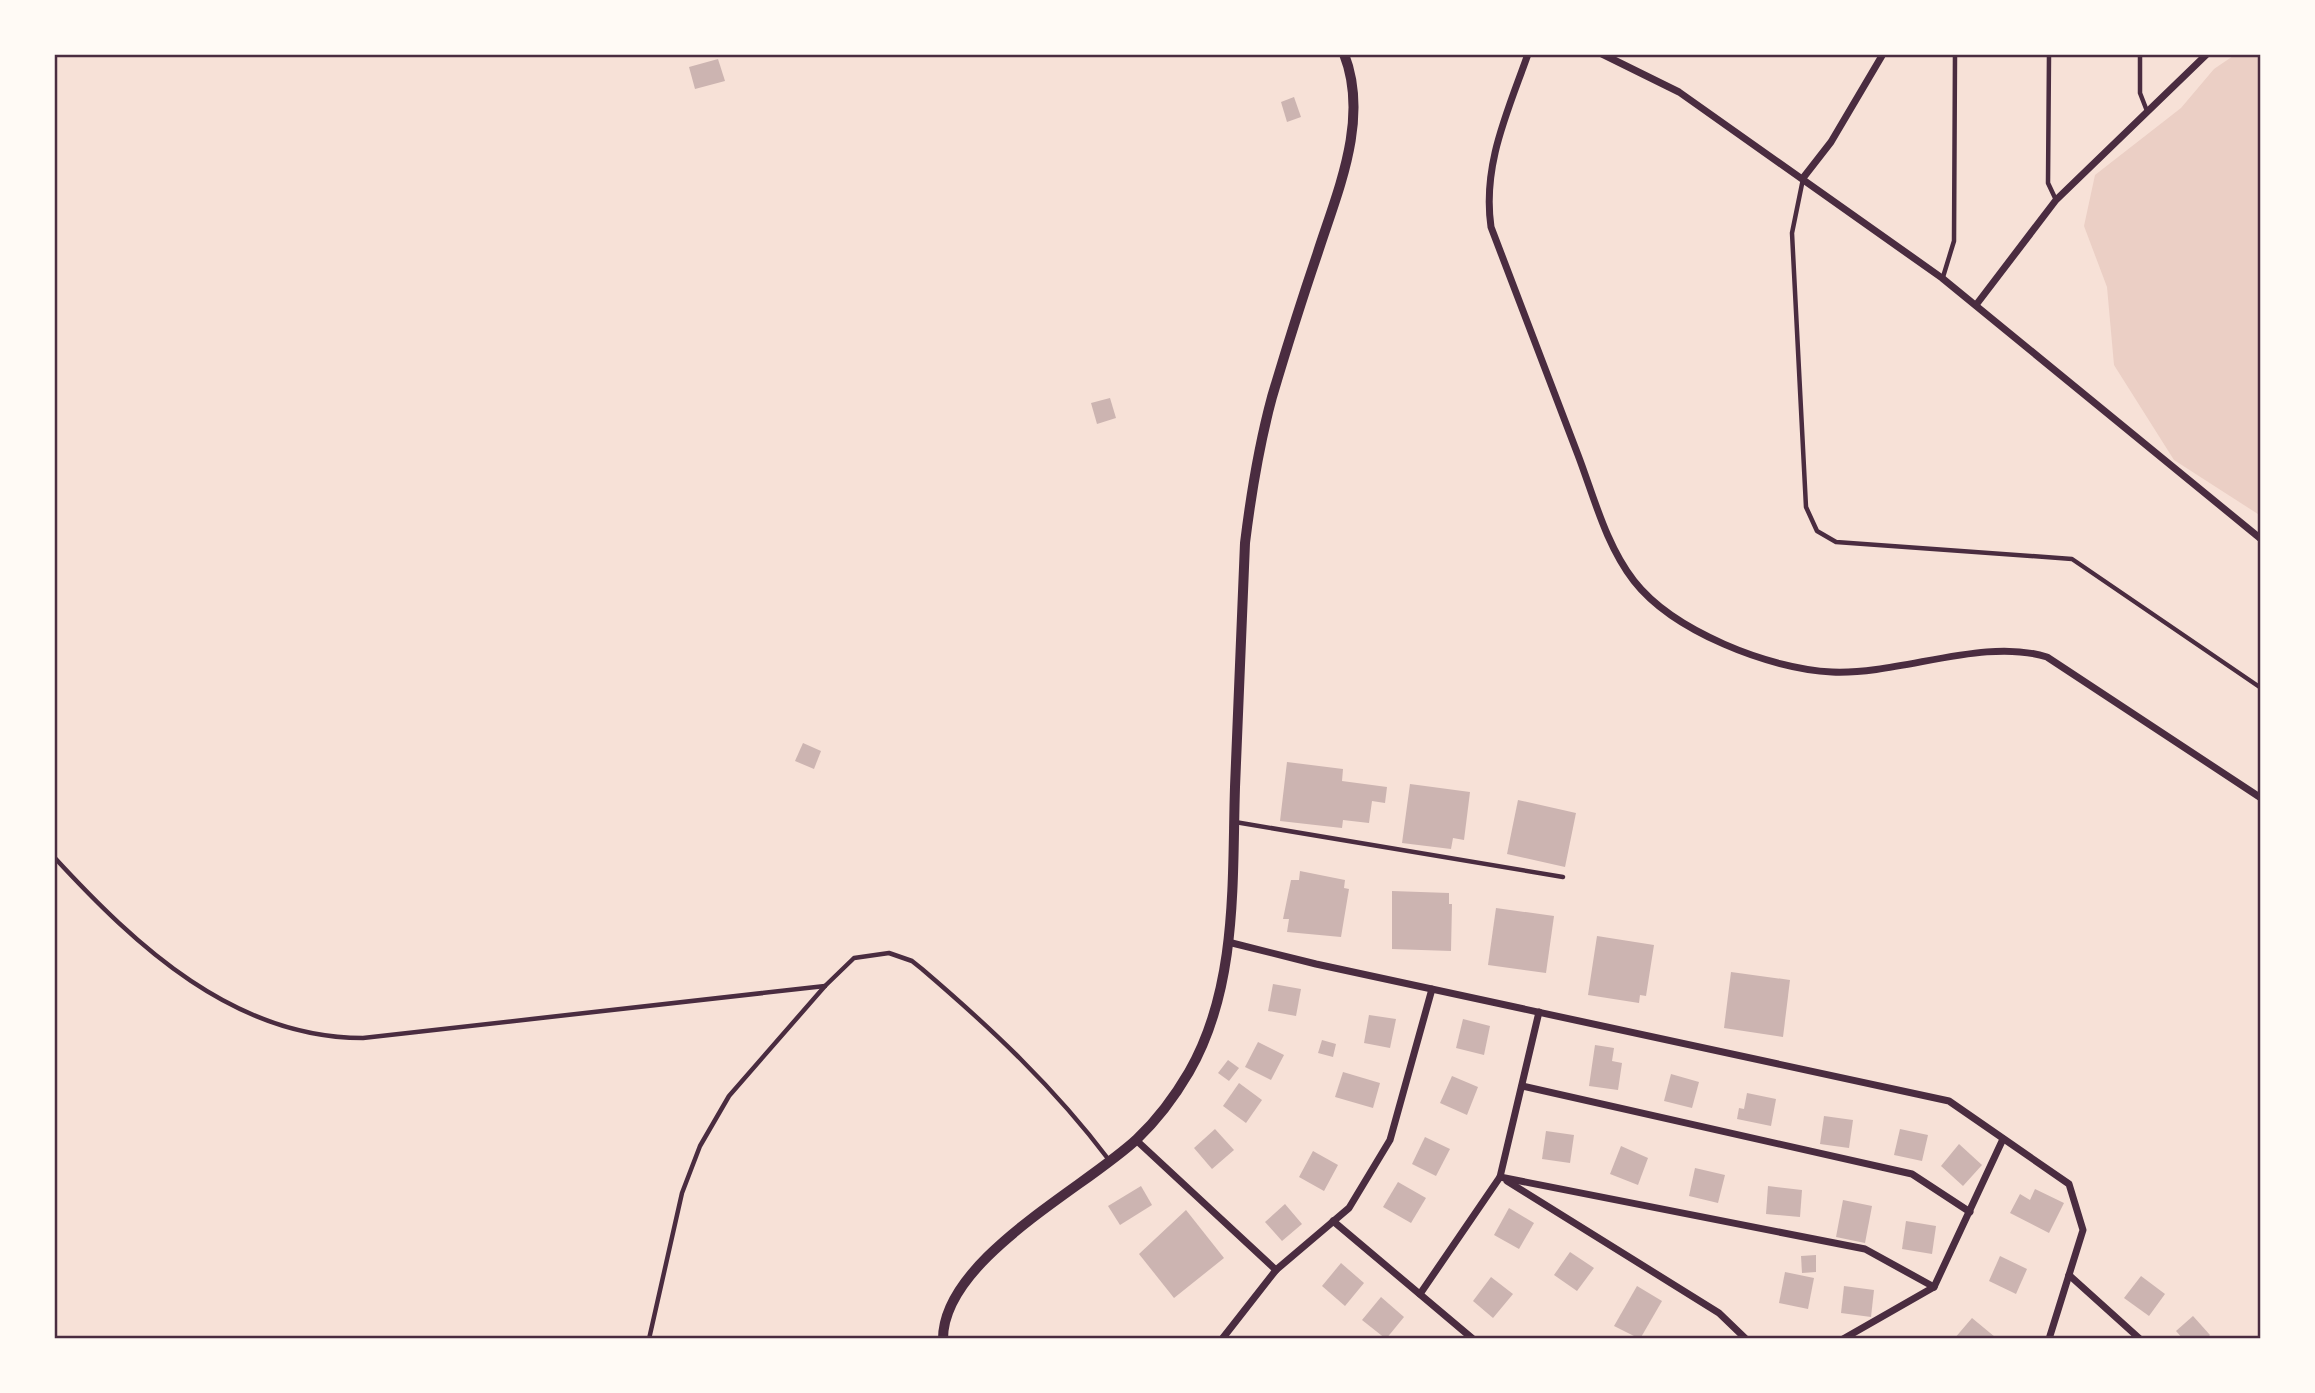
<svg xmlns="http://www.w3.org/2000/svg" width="2315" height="1393" viewBox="0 0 2315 1393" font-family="'Varela Round',sans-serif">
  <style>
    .green { fill: #ebcfc5 }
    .building { fill: #ccb4b1 }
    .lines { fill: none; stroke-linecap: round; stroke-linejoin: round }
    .service { stroke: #4a2c40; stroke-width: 4.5 }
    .minor { stroke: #4a2c40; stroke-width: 7 }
    .tertiary { stroke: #4a2c40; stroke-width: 10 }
    .neatline { fill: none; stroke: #4a2c40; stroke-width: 2.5 }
  </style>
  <rect width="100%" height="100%" fill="#f7e1d7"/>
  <path class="green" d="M2236 54H2261V516L2174 460 2114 365 2107 287 2084 226 2095 175 2181 108 2214 69Z"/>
  <g class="building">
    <path d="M718 59 725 81 695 89 689 67Z"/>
    <path d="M1294 97 1301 117 1287 122 1281 102Z"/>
    <path d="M1110 398 1116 418 1097 424 1091 403Z"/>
    <path d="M803 743 821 751 814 769 795 761Z"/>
    <path d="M1287 762 1343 769 1342 781 1387 787 1385 803 1372 801 1369 823 1343 820 1342 828 1280 821Z"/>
    <path d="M1410 784 1470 792 1464 840 1453 838 1451 849 1402 843Z"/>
    <path d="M1518 800 1576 813 1565 867 1507 854Z"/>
    <path d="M1300 871 1345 880 1344 888 1349 889 1341 937 1287 932 1289 919H1283L1291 880H1299Z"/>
    <path d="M1392 891 1449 893V904H1452L1451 951 1392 949Z"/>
    <path d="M1496 908 1554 916 1546 973 1488 965Z"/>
    <path d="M1597 936 1654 945 1646 996 1640 995 1639 1003 1588 995Z"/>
    <path d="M1731 972 1790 980 1783 1037 1724 1028Z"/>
    <path d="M1273 984 1301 989 1296 1016 1268 1011Z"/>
    <path d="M1369 1015 1396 1019 1390 1048 1364 1043Z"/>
    <path d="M1463 1019 1490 1026 1484 1055 1456 1048Z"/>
    <path d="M1322 1040 1336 1044 1333 1057 1318 1053Z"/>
    <path d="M1258 1042 1284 1055 1271 1080 1245 1067Z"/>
    <path d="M1595 1045 1614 1048 1612 1061 1622 1063 1618 1090 1589 1086Z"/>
    <path d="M1228 1060 1239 1068 1229 1081 1218 1073Z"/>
    <path d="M1343 1072 1380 1083 1373 1108 1335 1097Z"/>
    <path d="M1671 1074 1699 1082 1692 1108 1664 1101Z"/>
    <path d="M1452 1076 1478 1087 1467 1115 1440 1103Z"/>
    <path d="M1239 1083 1262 1100 1246 1123 1223 1106Z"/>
    <path d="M1747 1093 1776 1099 1771 1126 1737 1119 1739 1108 1744 1109Z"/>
    <path d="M1824 1116 1853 1120 1849 1148 1820 1144Z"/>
    <path d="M1215 1129 1234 1150 1212 1169 1194 1148Z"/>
    <path d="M1900 1129 1928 1135 1922 1161 1894 1155Z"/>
    <path d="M1546 1131 1574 1135 1570 1163 1542 1159Z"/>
    <path d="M1425 1137 1450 1149 1436 1176 1412 1164Z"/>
    <path d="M1959 1144 1982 1165 1963 1186 1941 1166Z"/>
    <path d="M1621 1146 1648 1158 1638 1185 1610 1174Z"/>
    <path d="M1313 1151 1338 1165 1324 1191 1299 1177Z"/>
    <path d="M1695 1168 1725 1175 1718 1203 1689 1196Z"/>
    <path d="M1398 1182 1426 1198 1411 1223 1383 1207Z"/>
    <path d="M1141 1186 1152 1205 1120 1225 1108 1206Z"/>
    <path d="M1768 1186 1802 1190 1800 1217 1766 1214Z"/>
    <path d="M2035 1189 2064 1203 2049 1233 2010 1213 2020 1194 2030 1200Z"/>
    <path d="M1843 1200 1872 1206 1865 1243 1836 1237Z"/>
    <path d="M1285 1204 1302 1224 1282 1241 1265 1222Z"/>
    <path d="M1509 1208 1534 1223 1519 1249 1494 1235Z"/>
    <path d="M1186 1210 1224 1258 1174 1298 1139 1254Z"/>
    <path d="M1906 1221 1936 1226 1932 1254 1902 1249Z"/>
    <path d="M1570 1252 1594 1268 1577 1291 1554 1275Z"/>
    <path d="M1816 1255V1272L1802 1273 1801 1256Z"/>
    <path d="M2000 1256 2027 1269 2016 1294 1989 1281Z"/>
    <path d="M1341 1263 1364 1283 1345 1306 1322 1286Z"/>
    <path d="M1785 1272 1814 1278 1808 1309 1779 1303Z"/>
    <path d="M2141 1276 2165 1294 2149 1316 2124 1298Z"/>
    <path d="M1491 1277 1513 1294 1493 1318 1473 1301Z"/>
    <path d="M1637 1286 1662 1301 1640 1339 1614 1326Z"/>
    <path d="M1844 1286 1874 1290 1871 1317 1841 1313Z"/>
    <path d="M1381 1297 1404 1317 1386 1339 1362 1320Z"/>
    <path d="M2193 1316 2210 1335 2206 1339H2183L2176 1331Z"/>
    <path d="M1972 1318 1995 1337 1994 1339H1954Z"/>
  </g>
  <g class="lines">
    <g class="service">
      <path d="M2049 54 2048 183 2056 200"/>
      <path d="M2140 54V93L2147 111"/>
      <path d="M1803 179 1792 233 1806 507 1817 531 1836 542 2072 559 2261 688"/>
      <path d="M1943 277 1954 241 1955 54"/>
      <path d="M1235 822 1563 877"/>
      <path d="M54 857C136 946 234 1038 363 1038L825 986"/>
      <path d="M649 1339 682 1193 700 1146 729 1096 825 986 854 958 889 953 912 961 922 969C991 1028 1054 1087 1109 1160"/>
    </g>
    <g class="minor">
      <path d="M1528 54C1508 111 1482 165 1491 227 1520 303 1549 379 1578 455 1594 497 1606 545 1634 581 1673 631 1769 669 1832 672 1901 675 1983 637 2047 657L2261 798"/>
      <path d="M1602 54 1679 92 1942 278 2261 539"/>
      <path d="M1803 178 1831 142 1883 54"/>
      <path d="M1976 305 2056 200 2207 54"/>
      <path d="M1228 942 1316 964 1949 1101 2069 1184 2083 1230 2049 1339"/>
      <path d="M1522 1086 1912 1174 1970 1212"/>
      <path d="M1136 1140 1276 1270"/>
      <path d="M1500 1177 1865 1249 1934 1287"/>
      <path d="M1507 1181 1719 1313 1746 1339"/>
      <path d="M1333 1221 1473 1339"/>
      <path d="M2069 1275 2140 1339"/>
      <path d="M1420 1294 1500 1177 1539 1012"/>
      <path d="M1222 1339 1276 1270 1349 1208 1390 1140 1432 989"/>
      <path d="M1843 1339 1934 1287 2003 1139"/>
    </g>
    <path class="tertiary" d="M943 1339C943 1259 1085 1188 1137 1139 1157 1120 1175 1096 1189 1072 1238 987 1232 882 1235 787 1238 706 1241 625 1245 543 1251 494 1259 445 1272 397 1286 350 1301 302 1317 255 1337 192 1370 120 1344 54"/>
  </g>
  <rect width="2315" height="1393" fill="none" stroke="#fffaf5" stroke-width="112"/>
  <rect x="56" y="56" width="2203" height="1281" class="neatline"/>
</svg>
